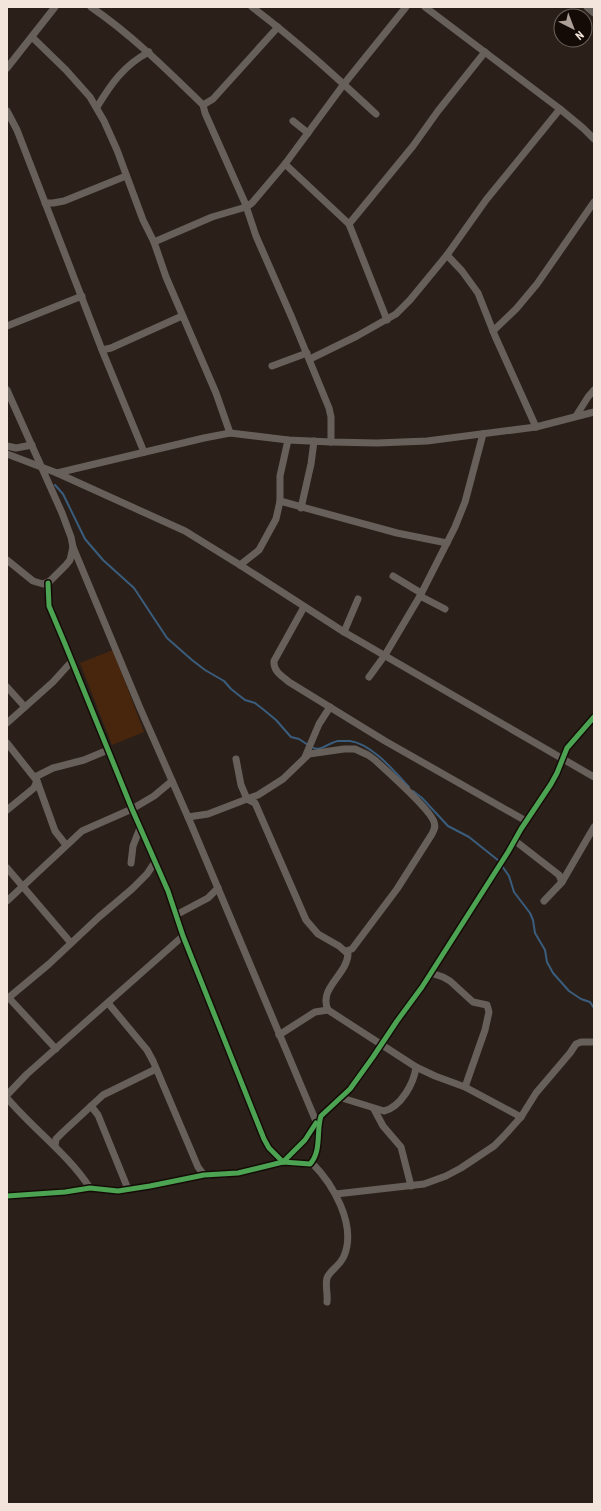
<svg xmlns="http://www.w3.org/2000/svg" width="601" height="1511" viewBox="0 0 601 1511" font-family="'Roboto Condensed',sans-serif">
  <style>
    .green { fill: #47260d }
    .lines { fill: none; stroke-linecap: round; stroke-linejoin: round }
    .stream { stroke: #3a5d7e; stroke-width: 2 }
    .street { stroke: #67605a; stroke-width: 7 }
    .cycleway-casing { stroke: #140b06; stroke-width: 8 }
    .cycleway { stroke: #4ca352; stroke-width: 5 }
  </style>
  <rect width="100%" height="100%" fill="#2a2019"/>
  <path class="green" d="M113 650 144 732 112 745 80 663Z"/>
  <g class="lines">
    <g class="stream">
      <path d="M55 485 63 494 85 539 103 560 134 588 167 638 192 660 205 670 224 681 231 689 245 700 255 703 264 710 276 720 291 737 299 739 308 745"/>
      <path d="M312 747C319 753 330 742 338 741 341 741 347 741 350 741 372 744 395 772 409 787"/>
      <path d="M413 791 422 798 448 826 469 837 499 861"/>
      <path d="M502 866 509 876 514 892 530 913 533 920 535 933 545 950 547 962 553 973 569 991 581 999 590 1002 594 1008"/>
    </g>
    <g class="street">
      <path d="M91 7C132 35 167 70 203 105L205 113 245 203 256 236 292 318 329 408 331 417V442"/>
      <path d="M252 7C296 40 336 77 376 114"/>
      <path d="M425 7 560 109 583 128 594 139"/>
      <path d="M587 7 594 13"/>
      <path d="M32 37 66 70 90 97 104 121 117 150 143 220 154 242 166 277 216 393 230 433"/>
      <path d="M7 68 55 7"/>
      <path d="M203 105 213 99 278 27"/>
      <path d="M97 107C111 84 124 65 149 52"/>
      <path d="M7 111 17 130 102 350 144 452"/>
      <path d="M293 121 308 133"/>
      <path d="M285 164 349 224 387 320"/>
      <path d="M45 203H53L64 201 126 176"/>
      <path d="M349 224 413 146 438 111 485 52"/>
      <path d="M154 242 212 217 246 207 252 203 285 164 344 84 406 7"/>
      <path d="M447 255 462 271 478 293 495 336 536 427"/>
      <path d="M7 326 82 296"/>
      <path d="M493 331 516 309 537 284 594 202"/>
      <path d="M102 350 111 348 182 316"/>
      <path d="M310 359 357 336 396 314 410 300 447 255 486 200 560 109"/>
      <path d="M272 366 307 353"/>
      <path d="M7 390 62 513 71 537 73 547 70 560 66 565 50 581 43 584 33 581 7 560"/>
      <path d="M576 416 588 397 594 390"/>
      <path d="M7 446 16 448 32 445"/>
      <path d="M7 454 57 473 185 531 240 565 344 632 594 777"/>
      <path d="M57 473 204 438 230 433 288 440 331 442 377 443 427 441 536 427 594 412"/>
      <path d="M280 501 397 533 447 543"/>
      <path d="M301 508 311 464 314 441"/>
      <path d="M73 547 140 708 188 817 318 1126"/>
      <path d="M240 565 259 550 276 519 280 501V476L288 440"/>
      <path d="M393 576 421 593"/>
      <path d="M48 583 49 606 65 644 132 809 168 891 183 936 264 1139 269 1148 283 1162 305 1140 316 1123"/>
      <path d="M420 596 445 609"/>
      <path d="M304 607 274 661C273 671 282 676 289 682L385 741 526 821"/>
      <path d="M344 632 358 599"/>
      <path d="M369 677 385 655 420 596 455 527 465 502 483 434"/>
      <path d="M7 687 25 707"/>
      <path d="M7 723 53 682 72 661"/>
      <path d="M7 743 37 781 34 788 7 810"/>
      <path d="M305 757 319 724 330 707"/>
      <path d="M236 759 241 785 247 799 258 795 283 779 309 754 344 749H355L368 755 375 760C387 771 431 810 434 822 436 827 434 830 432 834L397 889 352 949 346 951"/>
      <path d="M35 777 53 768 84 760 108 750"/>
      <path d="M37 781 55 831 66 845"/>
      <path d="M188 817 208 814 247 799 255 803 306 920 318 934 339 946 348 954C347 975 318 988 328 1010L416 1067 435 1076 465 1087 521 1117"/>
      <path d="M514 840 559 875 562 882"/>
      <path d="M131 863 133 846 140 828"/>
      <path d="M7 868 71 943"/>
      <path d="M7 901 82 831 132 809 154 796 172 781"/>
      <path d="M544 901 562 882 594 827"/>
      <path d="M176 915 208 898 218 888"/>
      <path d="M431 973 443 977 450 981 473 1002 487 1005 489 1012 485 1030 465 1087"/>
      <path d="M9 998 56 1049"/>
      <path d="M7 999 49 964 99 917 132 889 147 874 155 862"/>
      <path d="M108 1003 147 1050 153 1061 198 1167 204 1175"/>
      <path d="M279 1035 315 1012 328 1010"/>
      <path d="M7 1095 27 1074 183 936"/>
      <path d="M7 1098C33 1129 68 1154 90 1188"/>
      <path d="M342 1098 384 1111C401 1107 414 1083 416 1067"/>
      <path d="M91 1106 98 1115 128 1189"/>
      <path d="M374 1109 383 1126 401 1147 411 1186"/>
      <path d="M55 1146 56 1139 63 1132 103 1095 156 1069"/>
      <path d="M312 1163C333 1184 357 1225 344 1256 340 1266 329 1271 327 1278 325 1285 328 1294 327 1302"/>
      <path d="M336 1194 424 1184 446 1176 461 1168 494 1146 504 1136 521 1117 536 1093 570 1053 576 1044 581 1042H594"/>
      <path d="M7 1196 65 1192 90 1188 118 1191 150 1186 204 1175 238 1173 283 1162 310 1164C322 1151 316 1131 321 1116L350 1089 373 1057 397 1021 422 987 508 852 521 829 551 784 557 773 567 748 594 717"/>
    </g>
    <defs>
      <g id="cycleway">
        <path d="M48 583 49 606 65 644 132 809 168 891 183 936 264 1139 269 1148 283 1162 305 1140 316 1123"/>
        <path d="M7 1196 65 1192 90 1188 118 1191 150 1186 204 1175 238 1173 283 1162 310 1164C322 1151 316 1131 321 1116L350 1089 373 1057 397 1021 422 987 508 852 521 829 551 784 557 773 567 748 594 717"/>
      </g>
    </defs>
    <use href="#cycleway" class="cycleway-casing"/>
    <use href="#cycleway" class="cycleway"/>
  </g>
  <rect width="601" height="1511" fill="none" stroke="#f3e5dc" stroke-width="16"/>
  <g transform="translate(573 28) rotate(138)"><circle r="19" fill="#140b06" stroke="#6d625c"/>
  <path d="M0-3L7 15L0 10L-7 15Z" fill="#ada098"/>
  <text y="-6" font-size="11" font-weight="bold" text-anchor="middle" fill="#f3e5dc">N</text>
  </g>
</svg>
